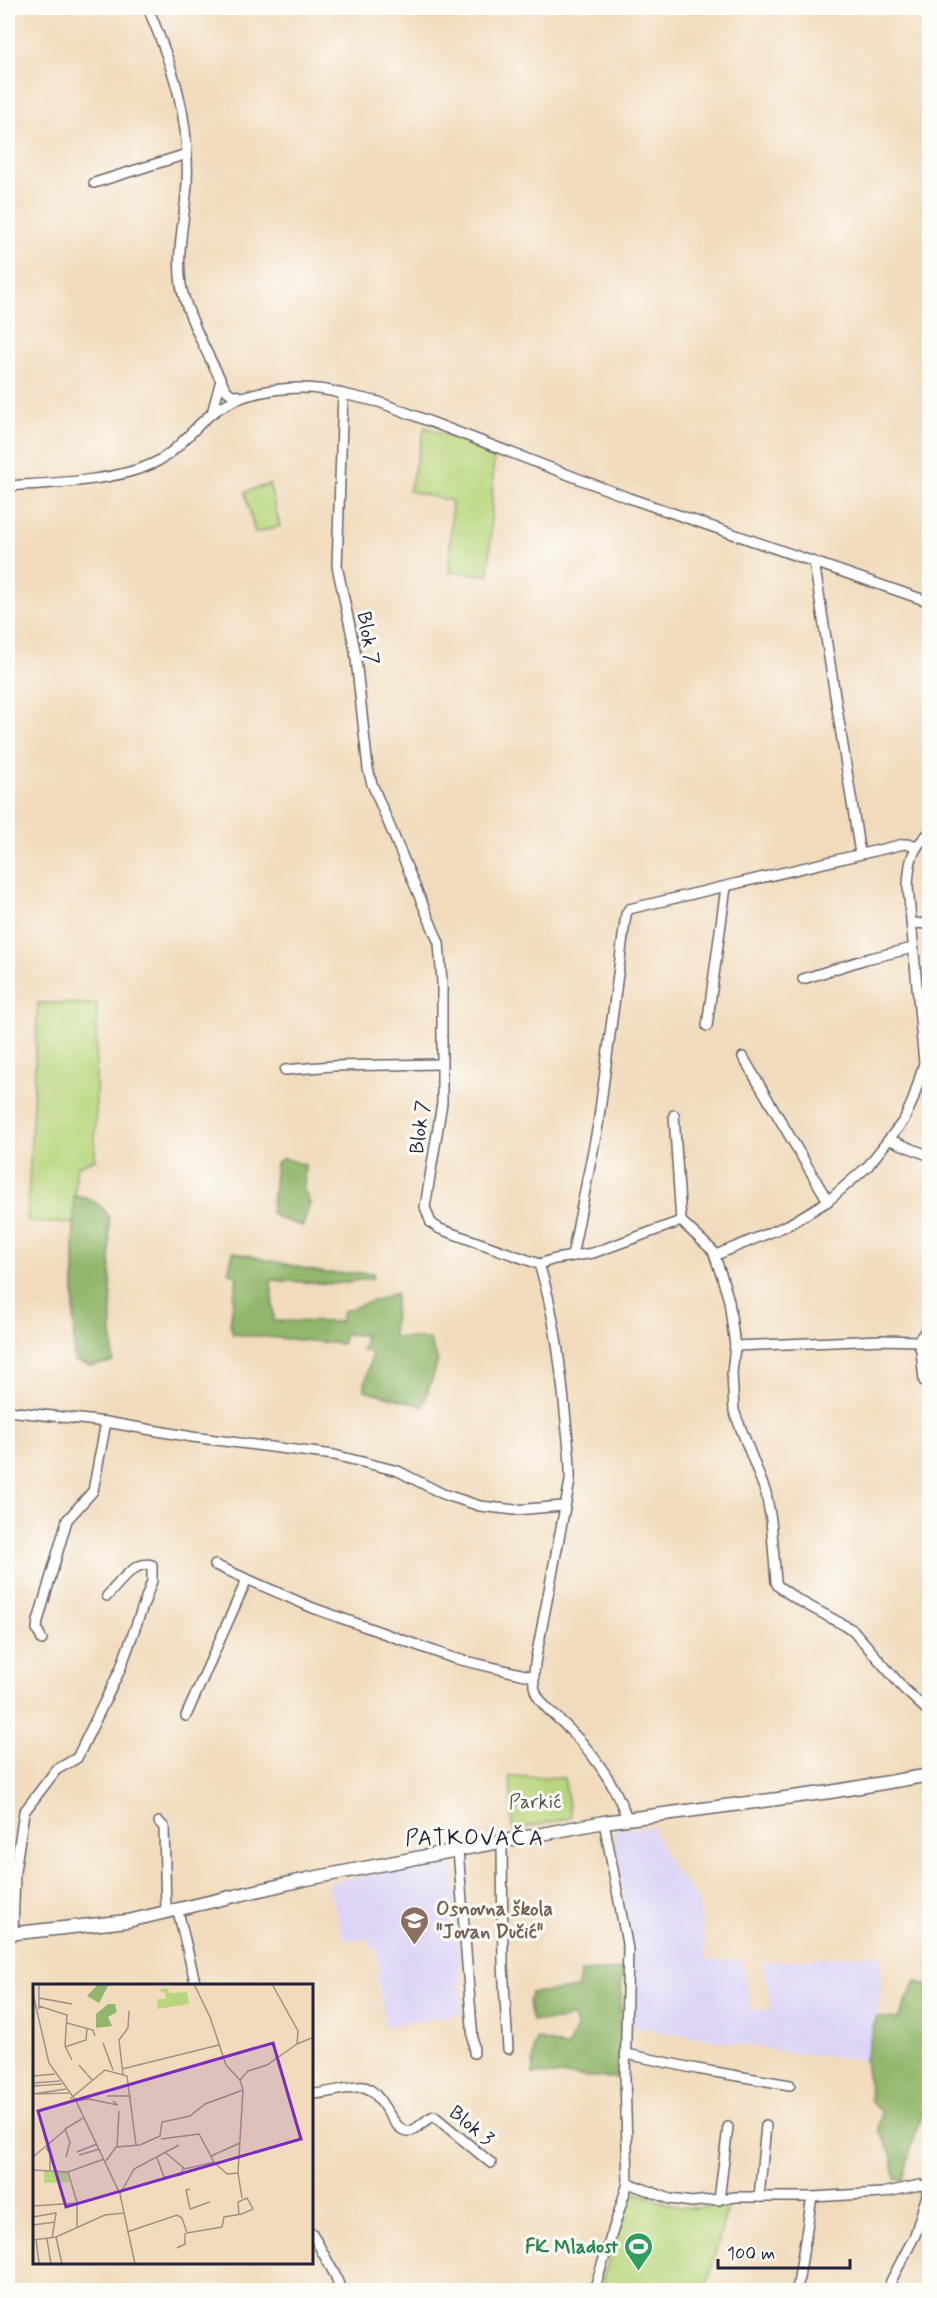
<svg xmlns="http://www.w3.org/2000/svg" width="937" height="2298" viewBox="0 0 937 2298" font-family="Mynerve,sans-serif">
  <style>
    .built { fill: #ded5f6 }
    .green { fill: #b8d67c; stroke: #6d7c5c; stroke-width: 1.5 }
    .forest { fill: #92b76c; stroke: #5a6c54; stroke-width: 1.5 }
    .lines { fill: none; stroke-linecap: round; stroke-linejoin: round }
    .minor-casing { stroke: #6a6368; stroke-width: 12 }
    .major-casing { stroke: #6a6368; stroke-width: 15 }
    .minor { stroke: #fff; stroke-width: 9 }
    .major { stroke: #fff; stroke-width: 12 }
    .labels { text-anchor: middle; stroke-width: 6; stroke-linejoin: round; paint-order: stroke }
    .street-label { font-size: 20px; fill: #22223b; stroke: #fdfcf7 }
    .park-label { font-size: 20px; fill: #4f584e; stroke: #fdfcf7 }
    .education-label { font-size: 20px; font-weight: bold; fill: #785e54; stroke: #fdfcf7; text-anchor: start }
    .leisure-label { font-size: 20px; font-weight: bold; fill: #27864d; stroke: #fdfcf7; text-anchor: end }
    .quarter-label { font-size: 22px; letter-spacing: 1.5px; fill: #22223b; stroke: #fdfcf7 }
    .inset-road { fill: none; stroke: #9e9188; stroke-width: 1.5 }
    .view { fill: #7b2cbf; fill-opacity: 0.15; stroke: #7b2cbf; stroke-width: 3 }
    .inset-edge { fill: none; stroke: #22223b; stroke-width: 3 }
  </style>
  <rect width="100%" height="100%" fill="#fdfcf7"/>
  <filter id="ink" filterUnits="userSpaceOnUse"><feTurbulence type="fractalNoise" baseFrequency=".0167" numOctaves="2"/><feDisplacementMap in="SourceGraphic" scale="12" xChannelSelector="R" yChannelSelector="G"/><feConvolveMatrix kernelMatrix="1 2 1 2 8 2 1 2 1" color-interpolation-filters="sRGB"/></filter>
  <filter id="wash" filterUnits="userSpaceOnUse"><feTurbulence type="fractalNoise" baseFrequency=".008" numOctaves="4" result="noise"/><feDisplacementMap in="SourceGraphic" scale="24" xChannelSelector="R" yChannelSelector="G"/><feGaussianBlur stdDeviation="1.35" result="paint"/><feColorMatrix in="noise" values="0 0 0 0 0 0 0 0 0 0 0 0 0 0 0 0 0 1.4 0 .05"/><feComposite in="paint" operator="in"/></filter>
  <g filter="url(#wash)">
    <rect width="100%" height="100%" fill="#f1dbbc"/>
    <g class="built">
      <path d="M652 1827 671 1866 698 1899 707 1960H742L751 2010H771L762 1962 881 1954 880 2000 865 2060 793 2053 632 2027 631 1941 613 1830Z"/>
      <path d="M453 1860 463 2013 386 2027 376 1971H381L376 1949H372L369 1938 349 1941 343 1936 327 1883Z"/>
    </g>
    <g class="green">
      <path d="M425 427 494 453 489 575 449 572 452 501 409 491Z"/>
      <path d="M269 484 280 526 255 533 245 492Z"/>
      <path d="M38 1003 97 1004 95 1159 76 1167 74 1223 27 1222Z"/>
      <path d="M510 1776 564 1778 571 1818 513 1830Z"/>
      <path d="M630 2191 679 2207 693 2208 728 2205 706 2290H599Z"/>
    </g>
    <g class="forest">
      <path d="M283 1158 305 1165 304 1190 310 1203 303 1226 283 1220 271 1213 276 1163Z"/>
      <path d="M74 1196C89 1198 101 1203 109 1217L113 1362 91 1366 74 1361Z"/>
      <path d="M233 1252 324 1273H373V1278L333 1284 271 1280 274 1321 340 1322 343 1311 396 1293 393 1337 429 1339 438 1361 423 1406 364 1390 372 1353 362 1350 365 1335 345 1334 342 1344 233 1334 230 1324 237 1276 228 1272Z"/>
      <path d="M622 1970 618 2078 533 2074 534 2047 537 2039 568 2048 577 2024 572 2016 562 2020 532 2021 529 2001 531 1993 577 1989 581 1972Z"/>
      <path d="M916 1981 929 1986V2098L914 2136 903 2180 895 2179 891 2153 879 2130 881 2111 871 2102 865 2060 876 2017 898 2019Z"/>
    </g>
  </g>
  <g filter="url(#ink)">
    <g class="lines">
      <defs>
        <g id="minor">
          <path d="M148 8C174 70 190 116 187 184 185 217 176 252 181 285 186 314 212 363 226 390L231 394 242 397"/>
          <path d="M94 183 187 154"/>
          <path d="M343 394 379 402 629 498 930 602"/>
          <path d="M212 413 221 380"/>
          <path d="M8 486C52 483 111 482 152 464 177 453 191 430 211 414 244 388 304 382 343 394L337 566 355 650 368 769 372 784 439 943 442 982V1103L425 1207 431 1223 440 1229 539 1264C554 1310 560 1362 565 1411 567 1434 571 1457 570 1481L535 1663C534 1674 532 1686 537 1695 544 1709 559 1718 569 1729 594 1754 615 1785 627 1818"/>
          <path d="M814 562 860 854"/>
          <path d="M911 923 930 924"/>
          <path d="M803 979 866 959 913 948"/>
          <path d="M707 1026 726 887"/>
          <path d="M743 1057 828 1201"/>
          <path d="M285 1070 332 1066 441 1064"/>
          <path d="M674 1115 681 1221 713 1251 722 1277 729 1301 735 1346 732 1373 734 1411 766 1493 771 1520 776 1582 778 1586 798 1600 853 1630 904 1689 930 1713"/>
          <path d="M890 1140 930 1156"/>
          <path d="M716 1255 788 1225 828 1201 868 1166 904 1120 913 1100 924 1063 908 887C909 862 911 849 930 832"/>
          <path d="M572 1256 598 1125 626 914 629 909 904 844 916 845"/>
          <path d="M539 1264 555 1259 593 1253 681 1221"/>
          <path d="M917 1341 921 1350 924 1381"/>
          <path d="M735 1346 882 1340 917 1341C926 1333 928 1326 930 1315"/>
          <path d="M8 1411 106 1422 192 1437 334 1455 398 1471 443 1494 480 1506 515 1510 563 1506"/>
          <path d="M215 1565 313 1608 453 1658 534 1677"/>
          <path d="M42 1640 37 1629 38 1621 67 1520 93 1491 106 1422"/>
          <path d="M186 1716 247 1579"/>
          <path d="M159 1822 164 1827 166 1913"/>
          <path d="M502 1842 503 1965 508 2049"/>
          <path d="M458 1850 474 2053"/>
          <path d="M178 1911 196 1986"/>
          <path d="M13 1933 15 1871 24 1812 56 1770 77 1758 120 1670 152 1581V1565C134 1560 118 1585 107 1596"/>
          <path d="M627 2054 697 2069 790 2085"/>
          <path d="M312 2094C326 2094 354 2085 364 2087 383 2091 392 2134 410 2131 419 2129 425 2119 434 2116L491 2163"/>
          <path d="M628 2183 670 2199 692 2202 736 2197H812L882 2193 920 2185 930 2188"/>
          <path d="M759 2197 766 2126"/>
          <path d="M719 2200 728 2127"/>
          <path d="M312 2233 335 2275 341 2290"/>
          <path d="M594 2290 628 2183 625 2078 628 1949 604 1822"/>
          <path d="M797 2290 812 2197"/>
          <path d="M889 2290 891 2281 915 2235 929 2188"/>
        </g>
        <path id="major" d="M8 1934 128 1921 307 1879 604 1822 830 1792 930 1775"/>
      </defs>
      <use href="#minor" class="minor-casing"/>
      <use href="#major" class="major-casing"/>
      <use href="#minor" class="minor"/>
      <use href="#major" class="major"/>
    </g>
  </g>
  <defs>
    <symbol id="school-pin" viewBox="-11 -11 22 30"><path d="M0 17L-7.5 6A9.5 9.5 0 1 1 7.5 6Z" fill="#8d6e63" stroke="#fdfcf7"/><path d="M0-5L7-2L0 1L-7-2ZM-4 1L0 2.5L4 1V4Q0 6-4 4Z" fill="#fff"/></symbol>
    <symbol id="stadium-pin" viewBox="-11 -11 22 30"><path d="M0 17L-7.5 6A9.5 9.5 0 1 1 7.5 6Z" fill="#2e9e5b" stroke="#fdfcf7"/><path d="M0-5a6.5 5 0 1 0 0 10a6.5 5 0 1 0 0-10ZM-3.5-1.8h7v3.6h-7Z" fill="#fff"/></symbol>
  </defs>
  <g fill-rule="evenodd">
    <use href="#school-pin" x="398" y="1904" width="33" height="45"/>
    <use href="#stadium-pin" x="622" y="2230" width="33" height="45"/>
  </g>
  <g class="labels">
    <g class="street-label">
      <text transform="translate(369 638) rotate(80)" y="7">Blok 7</text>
      <text transform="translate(419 1127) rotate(-83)" y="7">Blok 7</text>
      <text transform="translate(472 2125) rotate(39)" y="7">Blok 3</text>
    </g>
    <g class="park-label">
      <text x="535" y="1808">Parkić</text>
    </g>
    <g class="education-label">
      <text x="436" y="1915">Osnovna škola<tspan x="436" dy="23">"Jovan Dučić"</tspan></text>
    </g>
    <g class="leisure-label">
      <text x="618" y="2253">FK Mladost</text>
    </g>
    <g class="quarter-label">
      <text x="475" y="1845">PATKOVAČA</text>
    </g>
  </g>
  <g transform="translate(33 1984)">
    <rect width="280" height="280" fill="#f1dbbc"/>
    <path d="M133 4 138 9 154 8 156 20 124 25 125 15H133L132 9 125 6ZM11 187 35 188 36 198 11 199Z" fill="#b8d67c"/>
    <path d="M65 0 81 1 75 2 66 19 54 12ZM75 20H82L84 28 75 33 79 42 63 44V30Z" fill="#92b76c"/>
    <path class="inset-road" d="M239 0 265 47 264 60 281 53M0 10 16 79 43 117 87 210 102 280M6 14 39 20M6 22 34 31 32 62 39 76M6 25V0M34 39 60 46 62 52M70 59 80 86M32 63 53 56 54 44M46 81 59 96M89 85 186 61M90 91 86 56 95 44 96 27M0 92 22 90M207 96 215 87 234 81 264 60M0 99 27 97M0 102 29 100M0 110 36 109M0 110 33 105M74 112H98M37 115 72 86 94 92 103 161M43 117 56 115 85 121 80 117M128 155 166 150 181 178M84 163 86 127M13 164 17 169V187M44 168 64 160M133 169 152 185 181 178 194 190 205 189M46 171 67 165M178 172 207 159M0 173 32 146M33 173 37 158 32 145 50 134M124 174 131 193 148 191 150 184M73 177 83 163 107 161 127 152 129 138 157 132 172 120 210 106 207 96 193 81 177 33 161 0M0 186 35 188 71 175M35 188 44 218V243M157 205 153 206 157 225 177 218M87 210 101 185 146 161M209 214 205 189 210 106M0 222 44 219M0 233 23 229 19 254M0 241 22 238M94 248 144 231 149 234 154 249 189 243 191 233 209 230 220 225 214 214 205 218 206 231M23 253 29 280M3 255 6 279M14 255 18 280M0 256 23 253 72 231 91 229M144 264 152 260V249M121 280H144"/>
    <path class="view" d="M240 59 268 155 33 223 5 127Z"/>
    <rect width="280" height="280" class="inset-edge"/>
  </g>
  <rect width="937" height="2298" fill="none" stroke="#fdfcf7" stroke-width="30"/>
  <path d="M718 2259v9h132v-9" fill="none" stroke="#22223b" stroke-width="3"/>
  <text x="727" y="2259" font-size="18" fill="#22223b" stroke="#fdfcf7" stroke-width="4.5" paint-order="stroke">100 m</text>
</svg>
